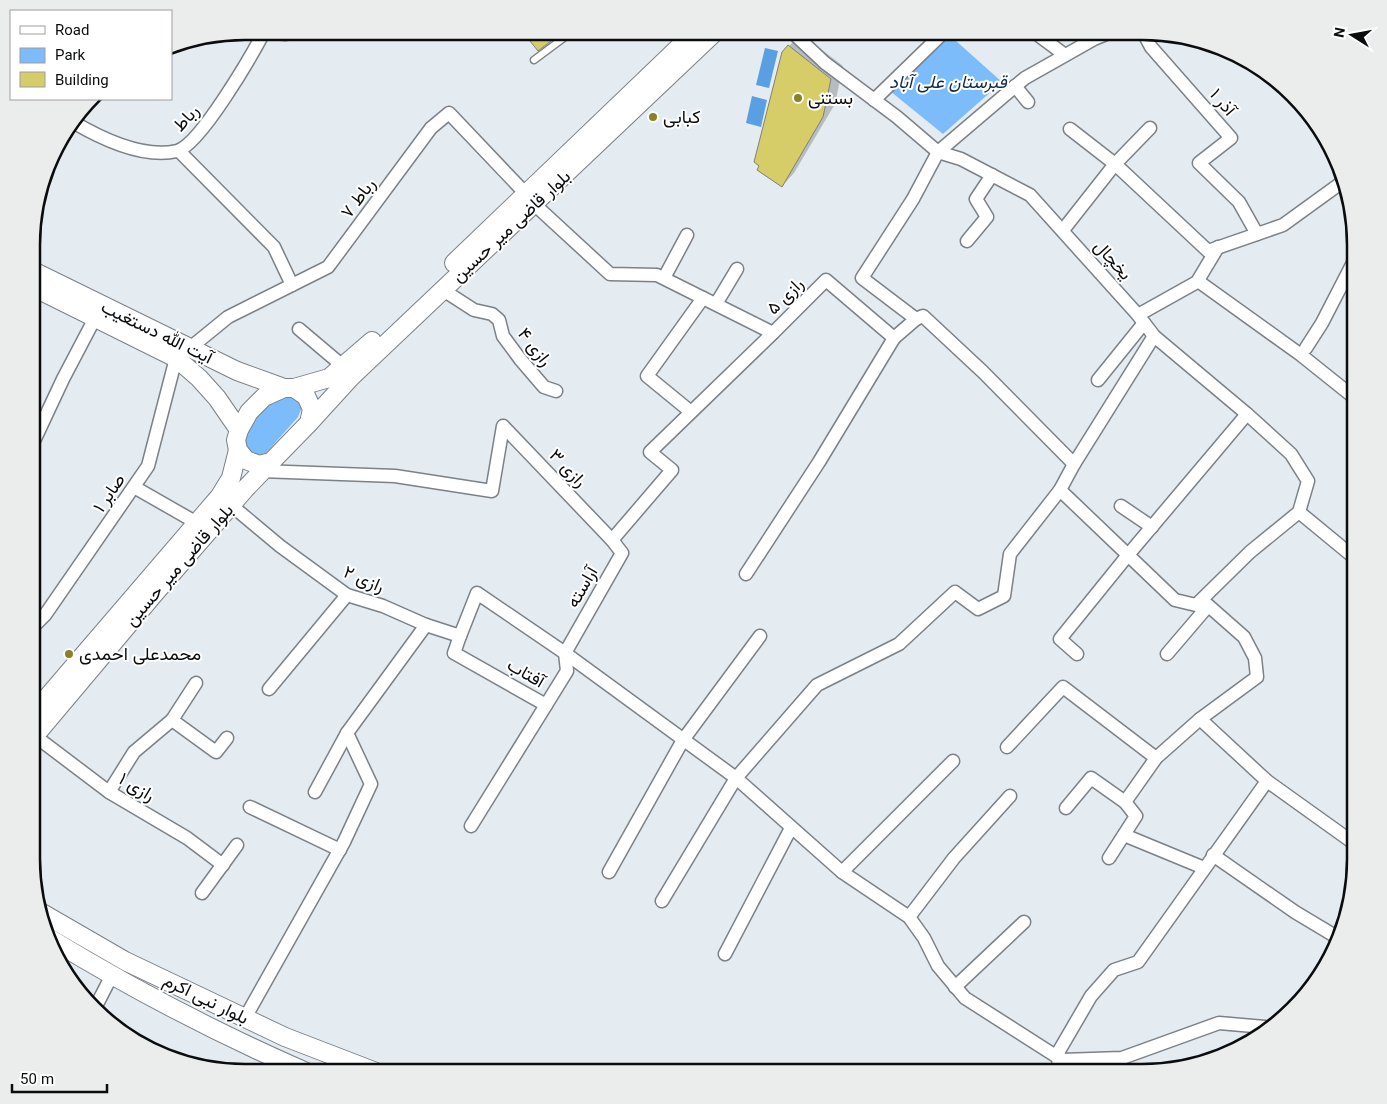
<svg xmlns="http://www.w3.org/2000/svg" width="1387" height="1104" viewBox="0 0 1387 1104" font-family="Georgia,Vazirmatn,serif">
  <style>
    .green { fill: #7cbcfb }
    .water { fill: #5a9fe2 }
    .shadow { fill: #0003 }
    .building { fill: #d6cc68; stroke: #807f77 }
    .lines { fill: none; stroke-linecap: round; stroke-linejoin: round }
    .lane-casing { stroke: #7b8187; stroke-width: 9 }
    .street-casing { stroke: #7b8187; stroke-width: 15 }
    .secondary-casing { stroke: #7b8187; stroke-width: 20 }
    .lane { stroke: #fff; stroke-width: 6 }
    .street { stroke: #fff; stroke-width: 12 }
    .secondary { stroke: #fff; stroke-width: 18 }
    .poi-dot { fill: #8a8128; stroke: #fff; stroke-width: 2 }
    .labels { text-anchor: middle; stroke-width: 4; stroke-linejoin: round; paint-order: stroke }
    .park-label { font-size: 18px; font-style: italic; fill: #0e2b47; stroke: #fff }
    .poi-label { font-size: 18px; fill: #0a0c0e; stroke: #fff; text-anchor: start }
    .street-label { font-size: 18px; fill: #0a0c0e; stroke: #fff }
    .rim { fill: none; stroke: #0a0c0e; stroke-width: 2.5 }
  </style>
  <rect width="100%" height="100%" fill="#e4ebf1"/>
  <g class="green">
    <path d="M946 32 1002 82 943 134 890 91Z"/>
    <path d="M286 395 299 400 302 407 298 417 266 453 255 456 246 446 245 430 253 412Z"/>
  </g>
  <g class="water">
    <path d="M765 48 778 51 769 88 756 85Z"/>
    <path d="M752 96 767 100 761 127 746 123Z"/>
  </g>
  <g class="shadow">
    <path d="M524 31H563L538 49Z"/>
    <path d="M801 34 843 66 835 104 794 173 782 186 783 52Z"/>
  </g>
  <g class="building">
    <path d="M522 31H541L545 37 552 31H564L538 51Z"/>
    <path d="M788 45 831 79 823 117 782 187 757 170 759 166 754 162 782 52Z"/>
  </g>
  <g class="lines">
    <defs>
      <path id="lane" d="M534 60 573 31"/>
      <g id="street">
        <path d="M792 32 825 63 897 117 938 152 961 159 1030 195 1138 315 1154 336 1247 414 1128 555 1060 490 1074 464"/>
        <path d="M1034 32 1065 55"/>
        <path d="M1143 32 1151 47 1231 138 1199 163 1239 202 1257 234"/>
        <path d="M1015 86 1028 102"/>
        <path d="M874 100 944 32"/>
        <path d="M73 122C102 139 143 159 177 151 200 145 252 55 264 32L286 34 287 31"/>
        <path d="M1070 129 1115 164 1208 251 1283 225 1341 183"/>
        <path d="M179 151 274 247 292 285"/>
        <path d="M534 204 610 274 657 275 773 333 826 280 894 338 916 319 862 278 913 199 938 152 1025 78 1094 39 1111 32"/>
        <path d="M1063 230 1115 164 1150 128"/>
        <path d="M967 241 987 217 976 199 992 175"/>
        <path d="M664 278 687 235"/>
        <path d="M1198 281 1301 355 1356 399"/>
        <path d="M443 290 474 310 492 314 499 320 503 336 520 359 544 387 556 391"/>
        <path d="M716 304 737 269"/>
        <path d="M1138 315 1197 282 1218 247"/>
        <path d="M916 319 923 316 983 372 1074 464 1154 336"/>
        <path d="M299 329 344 367"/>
        <path d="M190 348 228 317 328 267 431 128 449 113 525 193"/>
        <path d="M1306 348 1322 323 1356 257"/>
        <path d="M1098 380 1144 323"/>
        <path d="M691 412 647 376 703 298"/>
        <path d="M33 443 63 379 95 318"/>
        <path d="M261 471 395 476 492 491 503 426 612 540 672 470 650 452 773 333"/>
        <path d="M134 487 197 523"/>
        <path d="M231 505 280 546 347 595 383 606 426 625 460 636 477 593 565 653 736 778 842 872 909 917 924 938 938 966 965 998 1062 1060 1122 1058 1219 1023 1265 1027"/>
        <path d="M1121 506 1152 527"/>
        <path d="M1299 512 1356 559"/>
        <path d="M746 574 819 462 894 338"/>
        <path d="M32 628 45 615 148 466 176 358"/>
        <path d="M460 636 454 653 546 705 567 671 565 653 622 553 612 540"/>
        <path d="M1077 654 1060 639 1128 555 1175 600 1196 605 1250 552 1299 512 1308 481 1291 454 1247 414"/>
        <path d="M1167 654 1208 606"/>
        <path d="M196 683 172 720 216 752 227 738"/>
        <path d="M269 689 347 595"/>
        <path d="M1200 719 1267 781 1355 844"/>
        <path d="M35 736 109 792 187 838 223 865"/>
        <path d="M1007 747 1063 687 1156 758"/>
        <path d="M109 792 134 752 172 720"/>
        <path d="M315 792 347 733 426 625"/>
        <path d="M250 807 340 850"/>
        <path d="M1066 808 1091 778 1125 802"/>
        <path d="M471 826 546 705"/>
        <path d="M1124 835 1204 868"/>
        <path d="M1213 855 1295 912 1340 939"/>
        <path d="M1109 858 1136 816 1125 802 1156 758 1200 719 1257 677 1255 658 1244 637 1202 600"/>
        <path d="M609 872 683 740 760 636"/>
        <path d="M842 872 953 761"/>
        <path d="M202 893 237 845"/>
        <path d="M662 901 736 778 817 685 899 644 955 592 978 609 1004 596 1010 554 1060 490"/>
        <path d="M909 917 954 858 1010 796"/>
        <path d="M725 954 791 828"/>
        <path d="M955 987 1024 922"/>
        <path d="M95 1008 111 977"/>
        <path d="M245 1018 344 842 371 784 347 733"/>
        <path d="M1058 1073 1059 1051 1091 996 1114 970 1138 962 1267 781"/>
      </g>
      <g id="secondary">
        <path d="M454 263 696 31"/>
        <path d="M33 271 237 371 284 388H294L306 396 312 409 309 423 271 462 259 465 246 460 238 450 236 440 239 430 249 412 264 397 284 388"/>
        <path d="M33 287 176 358 199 378 217 398 239 430"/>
        <path d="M294 388 329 378 372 341"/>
        <path d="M309 423 351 377 716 31"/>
        <path d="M32 715 220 496 231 478 238 450"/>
        <path d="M32 739 154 594 245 489 271 462"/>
        <path d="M42 913 125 961 285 1037 376 1072"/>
        <path d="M49 938C132 989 217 1033 306 1072"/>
      </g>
    </defs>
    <use href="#lane" class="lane-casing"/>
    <use href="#street" class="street-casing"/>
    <use href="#secondary" class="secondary-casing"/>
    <use href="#lane" class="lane"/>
    <use href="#street" class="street"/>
    <use href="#secondary" class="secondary"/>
  </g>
  <g class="poi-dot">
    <circle cx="798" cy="98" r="5"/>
    <circle cx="653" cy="117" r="5"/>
    <circle cx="69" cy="654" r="5"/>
  </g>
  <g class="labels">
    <g class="park-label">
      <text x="948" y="88">قبرستان علی آباد</text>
    </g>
    <g class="poi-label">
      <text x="808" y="104">بستنی</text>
      <text x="663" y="123">کبابی</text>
      <text x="79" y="660">محمدعلی احمدی</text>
    </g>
    <g class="street-label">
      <text transform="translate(1223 102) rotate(50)" y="6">آذر ۱</text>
      <text transform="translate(186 118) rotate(-48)" y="6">رباط</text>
      <text transform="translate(358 198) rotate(-53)" y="6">رباط ۷</text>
      <text transform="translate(511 226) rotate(-43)" y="6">بلوار قاضی میر حسین</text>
      <text transform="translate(1113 260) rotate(48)" y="6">یخچال</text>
      <text transform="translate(785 296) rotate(-45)" y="6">رازی ۵</text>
      <text transform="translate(157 332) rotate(26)" y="6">آیت الله دستغیب</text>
      <text transform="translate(535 347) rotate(52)" y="6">رازی ۴</text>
      <text transform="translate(568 468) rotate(46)" y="6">رازی ۳</text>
      <text transform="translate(109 493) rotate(-56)" y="6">صابر ۱</text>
      <text transform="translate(179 565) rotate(-49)" y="6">بلوار قاضی میر حسین</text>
      <text transform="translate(364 579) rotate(23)" y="6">رازی ۲</text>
      <text transform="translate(582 587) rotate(-60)" y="6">آراسته</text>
      <text transform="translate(526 673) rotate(30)" y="6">آفتاب</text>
      <text transform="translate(137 787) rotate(31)" y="6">رازی ۱</text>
      <text transform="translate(206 999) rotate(26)" y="6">بلوار نبی اکرم</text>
    </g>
  </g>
  <path d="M0 0H1387V1104H0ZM245 40H1142A205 205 0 0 1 1347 245V859A205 205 0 0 1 1142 1064H245A205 205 0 0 1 40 859V245A205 205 0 0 1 245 40Z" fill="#ebecec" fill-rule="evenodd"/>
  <path class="rim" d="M245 40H1142A205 205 0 0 1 1347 245V859A205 205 0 0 1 1142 1064H245A205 205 0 0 1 40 859V245A205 205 0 0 1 245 40Z"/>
  <rect x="10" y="10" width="162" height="90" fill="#ffffff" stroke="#9d9e9f"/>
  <rect x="20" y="26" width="25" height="8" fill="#ffffff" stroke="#9d9e9f"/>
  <text x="55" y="35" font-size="15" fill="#0a0c0e">Road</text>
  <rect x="20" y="48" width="25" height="15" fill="#7cbcfb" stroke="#9d9e9f"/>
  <text x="55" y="60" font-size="15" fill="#0a0c0e">Park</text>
  <rect x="20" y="72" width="25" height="15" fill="#d6cc68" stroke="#9d9e9f"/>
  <text x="55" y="85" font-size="15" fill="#0a0c0e">Building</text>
  <g transform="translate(1352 35) rotate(281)" stroke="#ffffff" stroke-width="4" paint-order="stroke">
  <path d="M0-4L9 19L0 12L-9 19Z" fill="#0a0c0e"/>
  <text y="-8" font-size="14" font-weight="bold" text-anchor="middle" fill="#0a0c0e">N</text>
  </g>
  <path d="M12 1084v8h95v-8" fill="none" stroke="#0a0c0e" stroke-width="2.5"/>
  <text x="20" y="1084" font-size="15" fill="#0a0c0e" stroke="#ffffff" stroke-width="4" paint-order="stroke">50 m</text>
</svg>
